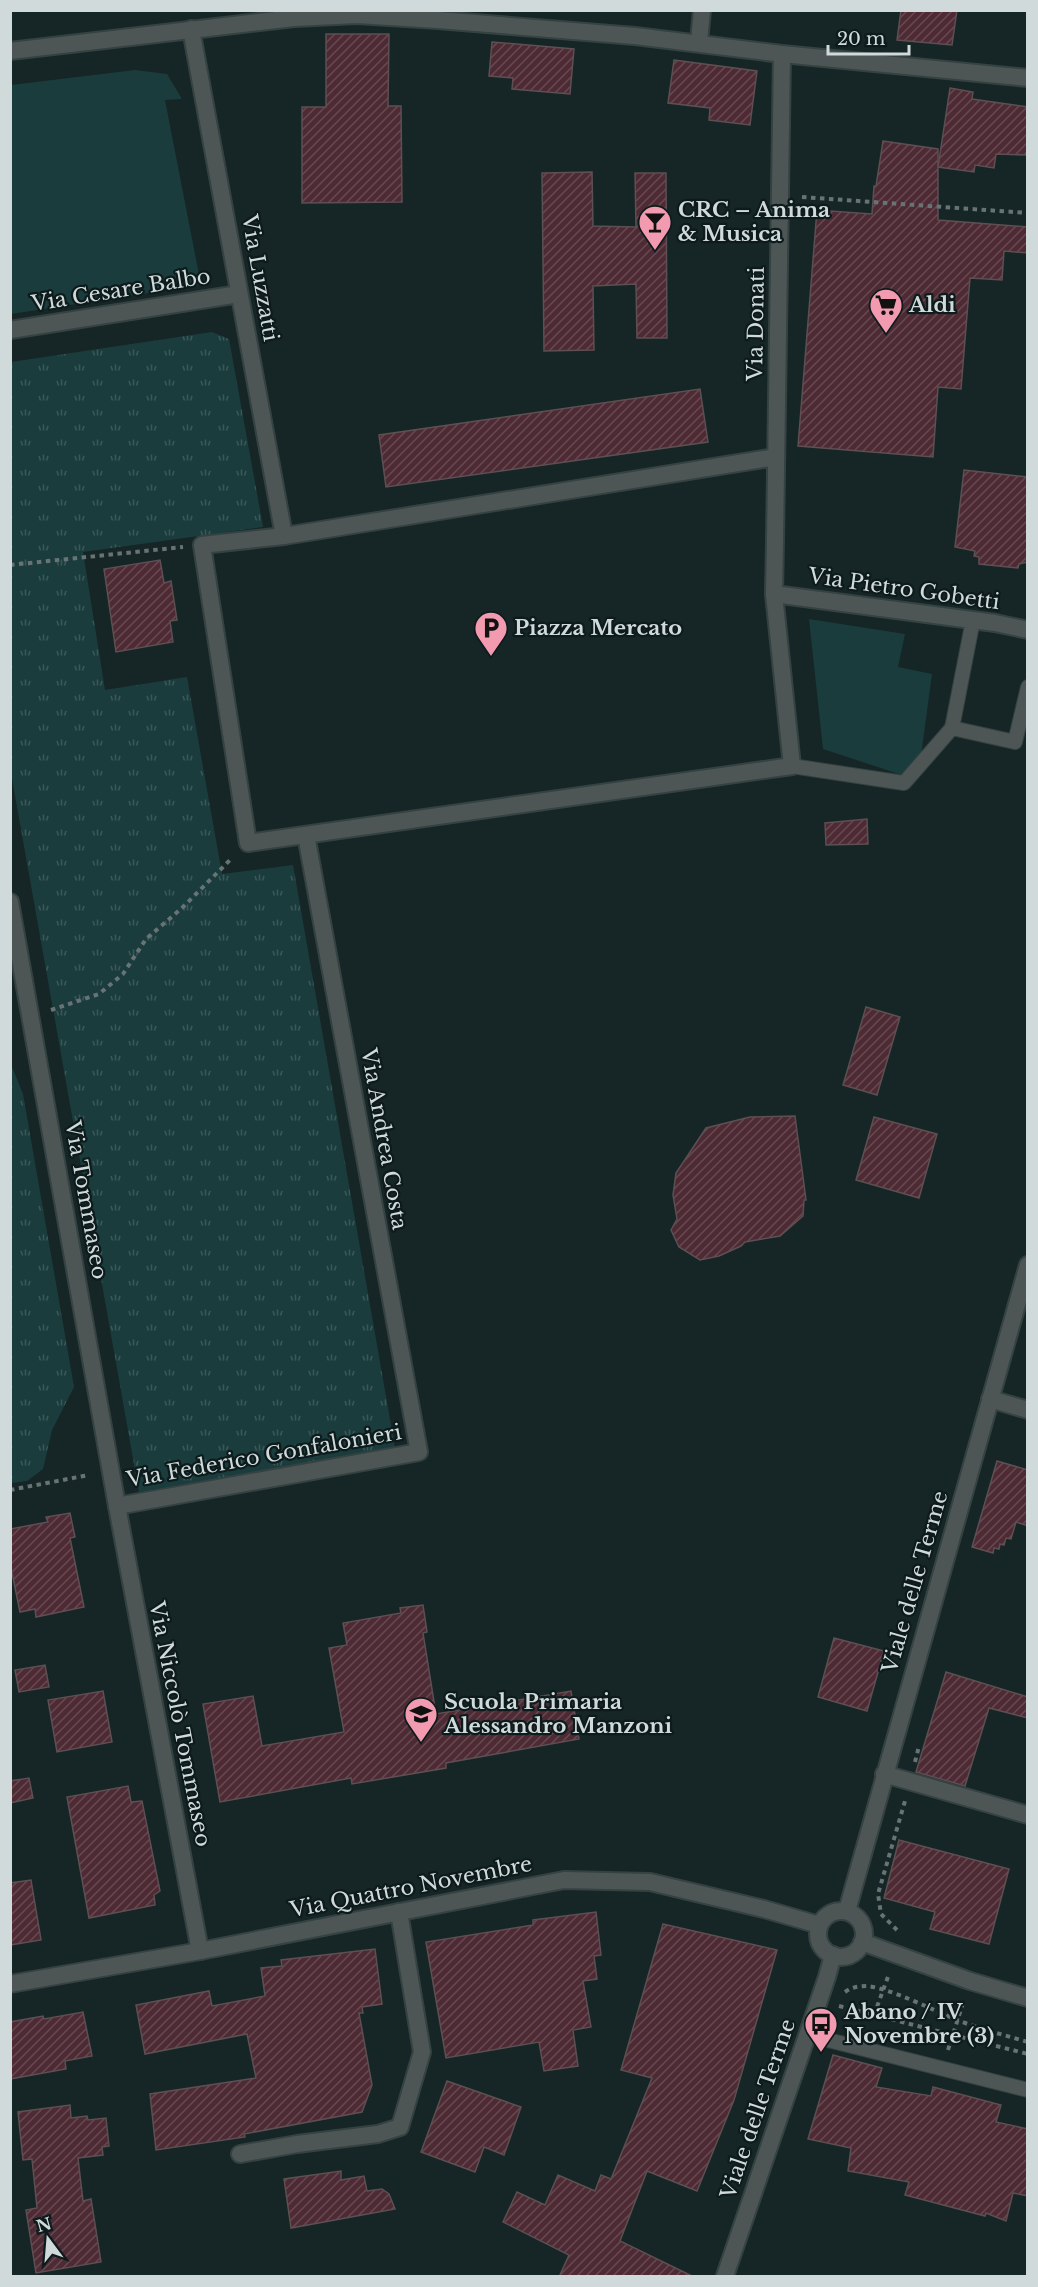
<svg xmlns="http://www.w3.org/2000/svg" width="1038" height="2287" viewBox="0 0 1038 2287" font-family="'Libre Baskerville',serif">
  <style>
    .grass { fill: #1b3c3d }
    .park { fill: url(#park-tufts) }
    .building { fill: url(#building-hatch); stroke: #5d4f52; stroke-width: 1.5 }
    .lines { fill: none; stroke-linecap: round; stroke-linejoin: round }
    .service-casing { stroke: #344242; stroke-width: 16 }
    .minor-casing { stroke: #344242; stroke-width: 20 }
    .tertiary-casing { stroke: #344242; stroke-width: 20 }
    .path { stroke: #677374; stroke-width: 4; stroke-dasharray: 4.5 4.5; stroke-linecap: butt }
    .service { stroke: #4e5555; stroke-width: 14 }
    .minor { stroke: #4e5555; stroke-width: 16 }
    .tertiary { stroke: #4e5555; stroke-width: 16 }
    .labels { text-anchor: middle; stroke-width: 4.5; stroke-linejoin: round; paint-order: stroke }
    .poi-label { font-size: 21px; font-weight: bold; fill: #d1dadb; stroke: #0d1b1c; text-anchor: start }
    .street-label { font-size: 21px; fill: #d1dadb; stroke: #0d1b1c }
  </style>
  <defs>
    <pattern id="park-tufts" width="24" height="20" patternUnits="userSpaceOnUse" patternTransform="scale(1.5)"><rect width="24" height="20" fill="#1b3c3d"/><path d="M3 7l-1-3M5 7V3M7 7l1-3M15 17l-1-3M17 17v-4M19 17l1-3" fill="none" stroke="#3b5858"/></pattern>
    <pattern id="building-hatch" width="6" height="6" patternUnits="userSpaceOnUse" patternTransform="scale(1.5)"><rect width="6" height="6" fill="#4e2b34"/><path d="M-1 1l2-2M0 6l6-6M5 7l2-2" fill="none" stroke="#664951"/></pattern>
  </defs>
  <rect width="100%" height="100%" fill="#162525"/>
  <g class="grass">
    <path d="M135 70 167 74 182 99 165 100 201 285 11 314V85Z"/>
    <path d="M809 619 905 634 898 667 932 674 921 756 902 775 823 749Z"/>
  </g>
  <g class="park">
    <path d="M212 332 229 339 263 527 83 552 105 690 187 677 222 874 293 865 395 1448 139 1492 11 773V362Z"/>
    <path d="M10 1062 23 1094 74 1387 52 1430 43 1469 27 1481 11 1483Z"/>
  </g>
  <g class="building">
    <path d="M901 10H957L952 45 897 40Z"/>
    <path d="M326 34H389L388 106H401L402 202 302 203V107H326Z"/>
    <path d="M492 42 574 49 570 94 512 89 513 78 489 76Z"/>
    <path d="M674 60 757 71 750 125 709 120 710 108 668 103Z"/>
    <path d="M950 88 973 92 972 99 1028 107V155L996 154 994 168 975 165 974 172 938 167Z"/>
    <path d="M883 141 938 149V220L1028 227V253L1004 251 1002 280 970 278 961 389 938 387 933 457 798 446 817 210 872 214 874 186H876Z"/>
    <path d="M592 172 593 226 636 227 635 173H666L667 338H637L636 284 593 286 594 350 544 351 542 173Z"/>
    <path d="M700 389 708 442 386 487 379 435Z"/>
    <path d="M964 470 1028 477V562L1019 564 1018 568 979 564V557L974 556 975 551 955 547Z"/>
    <path d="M160 560 164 583 171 581 177 620 170 621 173 642 116 652 104 569Z"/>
    <path d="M867 819 868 844 826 845 825 823Z"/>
    <path d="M866 1007 900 1017 877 1095 843 1085Z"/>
    <path d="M795 1116 806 1200H804L803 1216 780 1236 745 1242 741 1246 719 1256 700 1260 679 1247 671 1230 677 1219 673 1195 676 1173 706 1128 750 1117Z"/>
    <path d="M874 1117 937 1134 919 1198 856 1180Z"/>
    <path d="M997 1461 1028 1470V1526L1016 1522 1011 1539 1006 1538 1004 1545 1000 1544 999 1549 994 1548 993 1553 972 1547Z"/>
    <path d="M70 1513 75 1537 70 1538 84 1607 36 1617 35 1609 20 1612 10 1563V1529L48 1522 46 1517Z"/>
    <path d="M423 1605 427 1632 423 1633 436 1714 571 1691 579 1739 446 1763V1768L352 1784 351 1778 220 1802 203 1704 253 1696 262 1746 344 1732 329 1648 347 1645 343 1623 401 1613 400 1608Z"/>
    <path d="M834 1638 884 1651 867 1711 818 1697Z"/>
    <path d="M45 1665 49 1687 19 1692 15 1670Z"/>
    <path d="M946 1672 1028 1697V1718L989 1708 965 1786 916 1772Z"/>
    <path d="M103 1691 112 1742 57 1752 48 1700Z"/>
    <path d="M29 1778 33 1798 10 1803V1781Z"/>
    <path d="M128 1786 131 1802 142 1801 160 1891 154 1895 155 1905 89 1918 67 1797Z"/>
    <path d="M899 1840 1009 1869 989 1944 930 1929 935 1912 884 1898Z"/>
    <path d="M31 1880 41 1940 10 1945V1883Z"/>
    <path d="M596 1912 601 1955 594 1956 597 1979 583 1981 591 2027 573 2030 578 2066 544 2071 539 2042 446 2058 426 1942 533 1925V1920Z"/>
    <path d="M663 1924 777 1950 734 2100 697 2191 647 2171 620 2241 694 2277H559L569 2255 503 2222 517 2192 545 2205 558 2175 595 2191 601 2175 611 2179 652 2078 621 2070Z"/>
    <path d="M375 1949 382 2004 362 2007 363 2013H359L372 2085 362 2112 244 2134 245 2137 156 2150 150 2094 256 2078 247 2034 145 2054 136 2005 209 1991 212 2006 265 1996 261 1968 282 1966 281 1960Z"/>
    <path d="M83 2012 92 2056 65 2061 66 2069 10 2079V2022L43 2016 44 2019Z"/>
    <path d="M833 2055 882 2068 876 2087 931 2096 933 2087 1001 2105 996 2122 1028 2129V2196L1013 2193 1006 2221 986 2213 985 2216 905 2195 909 2182 848 2171 851 2148 808 2139Z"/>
    <path d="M447 2081 521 2107 504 2155 484 2147 475 2172 421 2152Z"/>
    <path d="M70 2105 71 2118 87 2116 88 2120 106 2118 109 2146 102 2147 103 2155 78 2158 83 2201 91 2199 101 2262 36 2273 26 2210 37 2208 32 2159 23 2160 18 2112Z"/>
    <path d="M341 2171V2180L364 2176 367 2191 382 2189 389 2194 395 2209 291 2228 284 2179Z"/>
  </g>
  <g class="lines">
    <defs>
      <g id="service">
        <path d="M973 620 952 728 1015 742 1028 687"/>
        <path d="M792 766 904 783 952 728"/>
        <path d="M808 2035 1028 2090"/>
      </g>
      <g id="minor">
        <path d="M191 29 284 536"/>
        <path d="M699 42 702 10"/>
        <path d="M10 51 294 18 357 15 438 20 635 36 782 54 1028 78"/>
        <path d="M10 330 239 294"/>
        <path d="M776 457 284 536 202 545 248 843 792 766 774 594 775 540 782 54"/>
        <path d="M774 594 995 623 1028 630"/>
        <path d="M10 902 117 1506 200 1951"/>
        <path d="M990 1399 1028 1410"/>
        <path d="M117 1506 419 1452 306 835"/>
        <path d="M884 1774 1028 1815"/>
        <path d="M862 1942 970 1981 1028 1998"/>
        <path d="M10 1984 200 1951 564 1880 650 1882 764 1909 819 1925"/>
        <path d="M240 2154 297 2144 378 2134 400 2127 422 2052 399 1912"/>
      </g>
      <g id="tertiary">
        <path d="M847 1911 1028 1265"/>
        <circle cx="841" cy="1934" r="23"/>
        <path d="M725 2276 827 1977 833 1955"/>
      </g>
    </defs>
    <use href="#service" class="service-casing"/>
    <use href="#minor" class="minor-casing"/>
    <use href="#tertiary" class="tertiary-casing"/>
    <g class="path">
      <path d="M802 197 1028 213"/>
      <path d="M10 565 183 547"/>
      <path d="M51 1010 99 994 123 974 146 939 182 908 232 858"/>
      <path d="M10 1490 89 1475"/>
      <path d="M915 1762 919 1746"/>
      <path d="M897 1930 881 1914 878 1894 905 1801"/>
      <path d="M845 1992C852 1987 858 1986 867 1986 893 1989 932 2010 957 2020 980 2029 1004 2035 1028 2042"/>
      <path d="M839 2006 1028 2054"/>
      <path d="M874 2015 889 1974"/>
      <path d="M948 2050 964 2000"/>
    </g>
    <use href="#service" class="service"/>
    <use href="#minor" class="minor"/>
    <use href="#tertiary" class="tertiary"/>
  </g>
  <defs>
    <symbol id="bar-pin" viewBox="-11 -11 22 30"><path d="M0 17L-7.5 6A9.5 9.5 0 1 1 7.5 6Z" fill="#f29aaf" stroke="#0d1b1c"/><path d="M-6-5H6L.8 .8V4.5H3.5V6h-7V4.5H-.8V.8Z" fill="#111"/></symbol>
    <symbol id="supermarket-pin" viewBox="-11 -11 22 30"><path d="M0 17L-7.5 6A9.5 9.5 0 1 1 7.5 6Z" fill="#f29aaf" stroke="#0d1b1c"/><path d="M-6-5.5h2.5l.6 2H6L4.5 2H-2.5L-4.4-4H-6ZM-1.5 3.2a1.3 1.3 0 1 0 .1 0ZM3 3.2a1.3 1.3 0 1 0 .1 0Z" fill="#111"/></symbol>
    <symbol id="parking-pin" viewBox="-11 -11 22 30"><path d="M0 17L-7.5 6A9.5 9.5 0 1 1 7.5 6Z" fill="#f29aaf" stroke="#0d1b1c"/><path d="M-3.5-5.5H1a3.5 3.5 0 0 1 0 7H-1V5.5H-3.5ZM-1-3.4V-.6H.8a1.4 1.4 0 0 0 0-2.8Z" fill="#111"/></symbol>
    <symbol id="school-pin" viewBox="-11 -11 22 30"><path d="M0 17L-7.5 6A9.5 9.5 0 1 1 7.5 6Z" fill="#f29aaf" stroke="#0d1b1c"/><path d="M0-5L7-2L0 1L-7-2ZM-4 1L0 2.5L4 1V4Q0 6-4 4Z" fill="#111"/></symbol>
    <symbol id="bus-pin" viewBox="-11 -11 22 30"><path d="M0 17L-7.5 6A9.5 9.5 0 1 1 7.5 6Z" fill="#f29aaf" stroke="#0d1b1c"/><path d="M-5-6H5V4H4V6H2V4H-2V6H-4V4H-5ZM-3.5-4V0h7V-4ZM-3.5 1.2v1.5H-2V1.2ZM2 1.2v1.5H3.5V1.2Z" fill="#111"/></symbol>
  </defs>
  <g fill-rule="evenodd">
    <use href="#bar-pin" x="636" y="203" width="38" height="52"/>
    <use href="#supermarket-pin" x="867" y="286" width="38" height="52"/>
    <use href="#parking-pin" x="472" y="609" width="38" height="52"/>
    <use href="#school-pin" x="402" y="1695" width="38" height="52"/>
    <use href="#bus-pin" x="802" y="2005" width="38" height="52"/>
  </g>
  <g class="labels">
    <g class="poi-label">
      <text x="678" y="217">CRC – Anima<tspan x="678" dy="24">&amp; Musica</tspan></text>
      <text x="909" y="312">Aldi</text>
      <text x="514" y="635">Piazza Mercato</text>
      <text x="444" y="1709">Scuola Primaria<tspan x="444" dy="24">Alessandro Manzoni</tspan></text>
      <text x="844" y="2019">Abano / IV<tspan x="844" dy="24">Novembre (3)</tspan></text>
    </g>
    <g class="street-label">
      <text transform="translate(260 278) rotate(80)" y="7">Via Luzzatti</text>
      <text transform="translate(121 290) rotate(-9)" y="7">Via Cesare Balbo</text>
      <text transform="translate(756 324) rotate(-89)" y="7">Via Donati</text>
      <text transform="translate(904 589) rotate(8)" y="7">Via Pietro Gobetti</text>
      <text transform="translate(384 1139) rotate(80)" y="7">Via Andrea Costa</text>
      <text transform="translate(86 1200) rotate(80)" y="7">Via Tommaseo</text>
      <text transform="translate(264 1456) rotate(-10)" y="7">Via Federico Gonfalonieri</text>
      <text transform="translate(915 1582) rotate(-74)" y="7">Viale delle Terme</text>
      <text transform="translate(180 1724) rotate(79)" y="7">Via Niccolò Tommaseo</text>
      <text transform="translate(411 1887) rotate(-11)" y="7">Via Quattro Novembre</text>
      <text transform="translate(758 2109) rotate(-71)" y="7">Viale delle Terme</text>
    </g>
  </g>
  <rect width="1038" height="2287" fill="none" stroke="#d1dadb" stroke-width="24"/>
  <g transform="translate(48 2239) rotate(344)" stroke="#0d1b1c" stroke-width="4.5" paint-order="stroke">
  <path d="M0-4.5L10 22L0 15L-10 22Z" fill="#d1dadb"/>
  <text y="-9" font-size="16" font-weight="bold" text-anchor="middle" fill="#d1dadb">N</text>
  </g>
  <path d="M828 45v9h81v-9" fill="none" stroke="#d1dadb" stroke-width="3"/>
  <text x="837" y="45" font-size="18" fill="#d1dadb" stroke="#0d1b1c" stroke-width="4.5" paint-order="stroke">20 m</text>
</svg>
